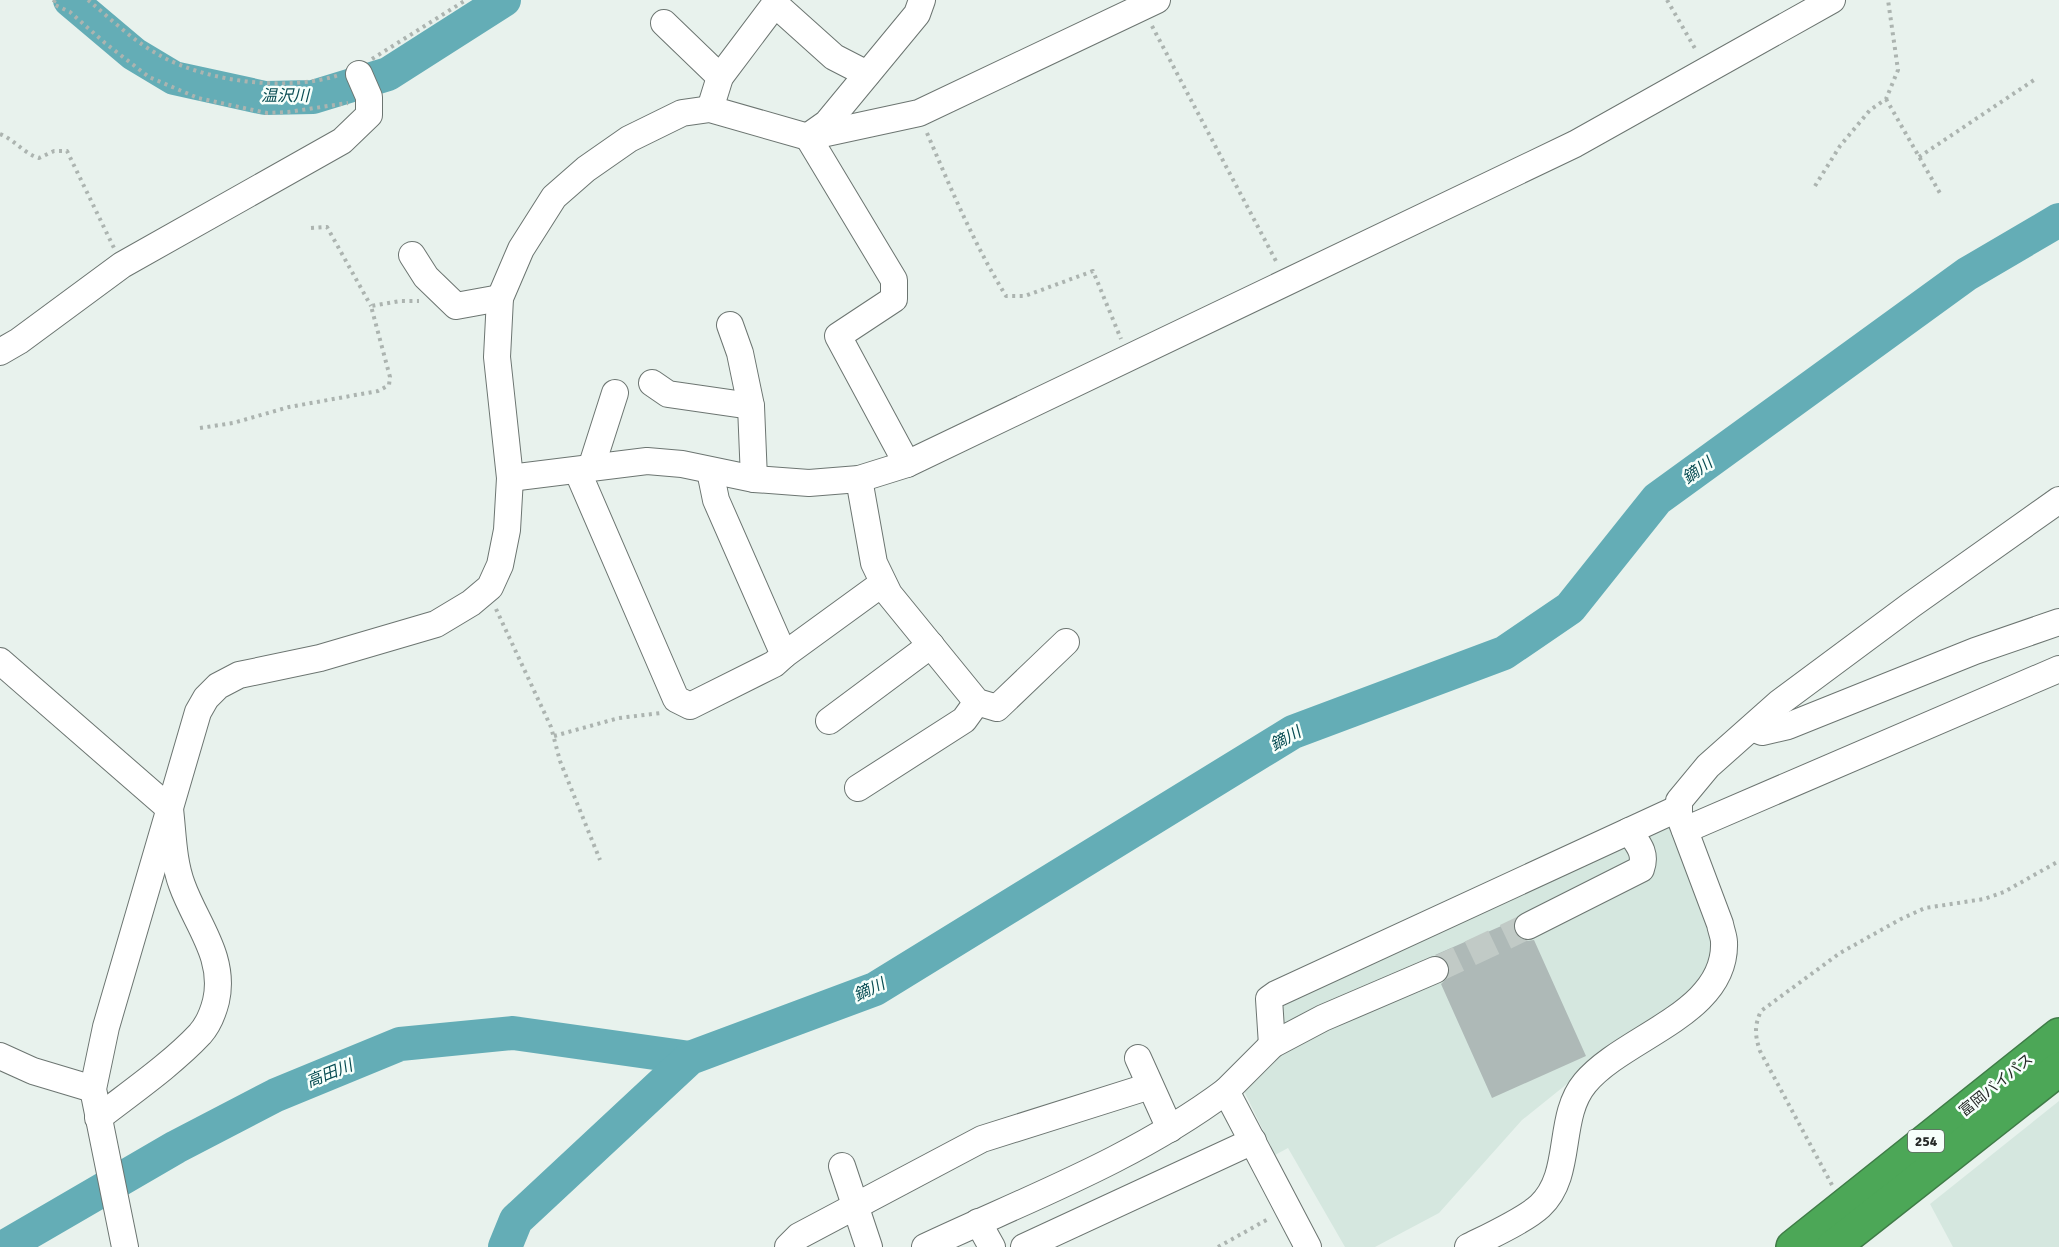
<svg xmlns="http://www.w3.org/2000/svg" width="2059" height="1247" viewBox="0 0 2059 1247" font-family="Signika,'Noto Sans JP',sans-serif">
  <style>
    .built { fill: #d5e7df }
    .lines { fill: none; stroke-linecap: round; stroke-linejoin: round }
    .river { stroke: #64adb6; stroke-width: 34 }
    .building { fill: #aeb9b7 }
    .minor-tunnel { stroke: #c1cac6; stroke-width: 26; stroke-dasharray: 26 13; stroke-linecap: butt }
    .minor-casing { stroke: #6c7571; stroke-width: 28 }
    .highway-casing { stroke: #3f7b47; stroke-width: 36 }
    .path { stroke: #acb4b0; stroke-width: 4; stroke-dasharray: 3 4.5; stroke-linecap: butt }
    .minor { stroke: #fff; stroke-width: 26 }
    .highway { stroke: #4ca757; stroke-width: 33 }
    .labels { text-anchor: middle; stroke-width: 5; stroke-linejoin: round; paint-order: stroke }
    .shield { fill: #f6fffb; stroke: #646a67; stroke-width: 1.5 }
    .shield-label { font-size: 14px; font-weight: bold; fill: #262a28 }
    .street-label { font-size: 15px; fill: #262a28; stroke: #f6fffb }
    .water-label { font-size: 16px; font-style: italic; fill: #074c52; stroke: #f6fffb }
  </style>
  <rect width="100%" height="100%" fill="#e8f2ed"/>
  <g class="built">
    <path d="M1672 819 1714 933 1715 951 1698 989 1593 1063 1522 1120 1439 1213 1375 1247H1345L1288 1148 1275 1155 1244 1091 1276 1060 1282 1033 1281 1002Z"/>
    <path d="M2059 1101V1247H1953L1930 1204Z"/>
  </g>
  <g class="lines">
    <g class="river">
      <path d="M70 0 134 54 174 78 265 98 313 97 388 74 504 0"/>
      <path d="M4 1247 176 1147 276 1095 400 1044 513 1033 690 1058"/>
      <path d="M505 1247 516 1220 690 1058 875 989 1293 732 1504 653 1570 608 1657 499 1967 274 2059 220"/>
    </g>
  </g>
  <path class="building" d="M1515 920 1513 926 1514 932 1519 938 1527 941 1534 940 1586 1056 1492 1098 1441 984 1447 978 1450 972 1449 965 1443 958 1435 955Z"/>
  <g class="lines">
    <path class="minor-tunnel" d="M1435 970 1528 926"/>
    <defs>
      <g id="minor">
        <path d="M664 23 720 77"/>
        <path d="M710 109 720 77 775 4 834 57 867 74"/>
        <path d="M810 135 827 123 917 14 922 0"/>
        <path d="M808 137 894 280V299L838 336 907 464"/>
        <path d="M412 255 426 277 456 306 500 298"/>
        <path d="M730 325 740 353 751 406 754 479"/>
        <path d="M0 352 19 341 122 265 342 141 369 115V97L359 74"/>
        <path d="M652 383 668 394 751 406"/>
        <path d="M591 468 615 393"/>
        <path d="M577 470 676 699 690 706 774 664 784 655 716 500 710 471"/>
        <path d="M510 478 647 461 682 464 754 479 809 483 859 479 907 464 1575 144 1832 0"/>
        <path d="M859 479 874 563 889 594 977 702 997 708 1066 642"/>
        <path d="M784 655 883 583"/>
        <path d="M0 661 170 809C173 834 173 861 182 885 196 924 226 957 216 1001 213 1013 208 1025 200 1034 172 1064 130 1093 98 1118"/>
        <path d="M829 721 931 645"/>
        <path d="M1752 728 1762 732 1788 726 1975 651 2059 622"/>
        <path d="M858 788 964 720 977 702"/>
        <path d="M1685 830 2059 669"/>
        <path d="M1528 926 1641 869C1647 853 1638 844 1629 831"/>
        <path d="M1272 1045 1269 999 1276 994 1679 808"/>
        <path d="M0 1056 33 1071 93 1089"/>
        <path d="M1138 1058 1170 1129"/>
        <path d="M1226 1091 1272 1045 1323 1018 1435 970"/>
        <path d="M842 1166 869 1247"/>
        <path d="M978 1222 992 1247"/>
        <path d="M125 1247 93 1089 106 1027 198 712 206 698 218 686 239 675 320 658 436 624 471 603 490 587 500 565 507 530 510 478 497 357 500 298 521 249 554 197 586 169 629 139 682 113 710 109 808 137 919 113 1157 0"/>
        <path d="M788 1247 799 1236 982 1139 1150 1086"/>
        <path d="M925 1247C1027 1199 1135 1159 1226 1091L1308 1247"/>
        <path d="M1024 1247 1253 1141"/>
        <path d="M1468 1247C1488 1237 1525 1220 1540 1206 1574 1174 1556 1118 1585 1083 1624 1036 1727 1014 1724 942 1724 937 1721 930 1720 924L1679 815V801L1708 766 1779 703 1911 605 2059 500"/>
      </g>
      <g id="highway">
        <path d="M1793 1247 2059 1035"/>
        <path d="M1833 1247 2059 1069"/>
      </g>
    </defs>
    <use href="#minor" class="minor-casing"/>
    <use href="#highway" class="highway-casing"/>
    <g class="path">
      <path d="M55 0 53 4 70 12 105 43 149 77 198 98 267 113 288 112 348 103"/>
      <path d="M88 0C111 19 134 42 161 56 208 82 288 92 339 75"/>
      <path d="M1667 0 1697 52"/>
      <path d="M1152 26 1277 263"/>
      <path d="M372 59 466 0"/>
      <path d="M1886 99 1941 195"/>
      <path d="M927 133C951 189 974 244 1006 296H1025L1093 271 1121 339"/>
      <path d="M0 134C15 140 23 153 39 158L54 151H67L114 248"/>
      <path d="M1919 157 2037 78"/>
      <path d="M1815 186 1840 146 1870 110 1886 99 1898 70 1888 0"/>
      <path d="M311 228 327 227 371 306"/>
      <path d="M200 428 233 423 289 407 378 391 389 385 390 377 371 306 400 301H419"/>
      <path d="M496 609 551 727 560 761 600 860"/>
      <path d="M554 736 619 718 661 713"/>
      <path d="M1832 1185 1760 1051C1755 1036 1754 1026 1761 1011L1840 953 1901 919 1925 908 1984 899 2004 892 2059 861"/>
      <path d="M1218 1247 1270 1218"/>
    </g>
    <use href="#minor" class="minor"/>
    <use href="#highway" class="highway"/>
  </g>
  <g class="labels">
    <rect class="shield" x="1908" y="1130" width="36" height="22" rx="4.5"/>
    <g class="shield-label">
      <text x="1926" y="1146">254</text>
    </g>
    <g class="street-label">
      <text transform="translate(1996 1085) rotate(-39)" y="5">富岡バイパス</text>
    </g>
    <g class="water-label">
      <text x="285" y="101">温沢川</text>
      <text transform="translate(1697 470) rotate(-36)" y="6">鏑川</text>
      <text transform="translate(1285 738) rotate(-29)" y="6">鏑川</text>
      <text transform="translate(869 989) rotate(-25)" y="6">鏑川</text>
      <text transform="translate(329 1073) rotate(-22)" y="6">高田川</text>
    </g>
  </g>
</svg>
